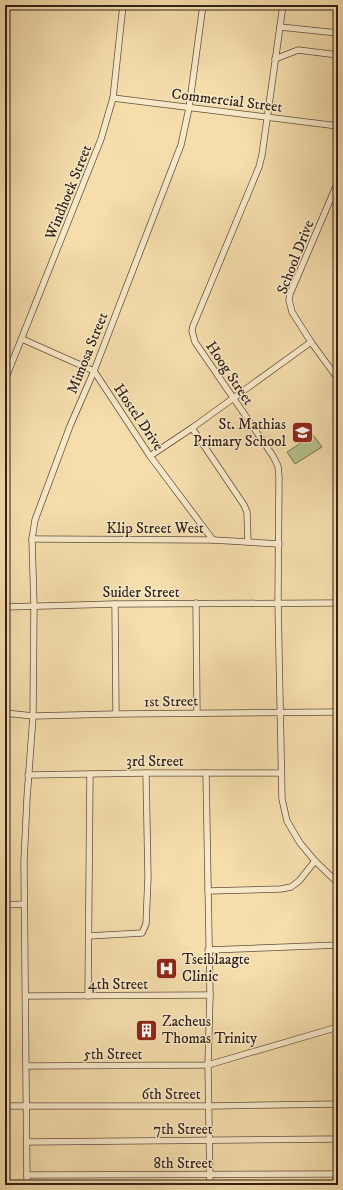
<svg xmlns="http://www.w3.org/2000/svg" width="343" height="1190" viewBox="0 0 343 1190" font-family="'IM FELL DW Pica',serif">
  <style>
    .green { fill: #b6c28e; stroke: #747253 }
    .lines { fill: none; stroke-linecap: round; stroke-linejoin: round }
    .minor-casing { stroke: #63503d; stroke-width: 7 }
    .minor { stroke: #f8e9c9; stroke-width: 5.5 }
    .labels { text-anchor: middle; stroke-width: 3; stroke-linejoin: round; paint-order: stroke }
    .street-label { font-size: 15px; fill: #322118; stroke: #f8e9c9 }
    .poi-label { font-size: 15px; fill: #322118; stroke: #f8e9c9; text-anchor: start }
  </style>
  <rect width="100%" height="100%" fill="#f5ddac"/>
  <filter id="stains"><feTurbulence type="fractalNoise" baseFrequency=".005" numOctaves="4"/><feColorMatrix values="0 0 0 0 .2 0 0 0 0 .09 0 0 0 0 .02 0 0 0 .5 -.17"/></filter>
  <radialGradient id="worn" r=".72"><stop offset=".6" stop-color="#630" stop-opacity="0"/><stop offset="1" stop-color="#630" stop-opacity=".3"/></radialGradient>
  <path class="green" d="M313 435 322 447 295 464 287 452Z"/>
  <g class="lines">
    <defs>
      <g id="minor">
        <path d="M283 5 262 155 259 167 193 326 192 331 195 342 273 456 278 466 279 477 278 602 282 799 287 821 300 843 315 861 338 883"/>
        <path d="M280 27 338 33"/>
        <path d="M275 59 298 50 338 55"/>
        <path d="M113 98 338 126"/>
        <path d="M338 180 337 184 290 294 289 300 292 312 311 342 338 379"/>
        <path d="M22 339 94 371 150 456 213 540"/>
        <path d="M5 380 101 139 113 98 123 5"/>
        <path d="M192 428 244 505 247 512 248 542"/>
        <path d="M150 456 192 428 311 342"/>
        <path d="M32 539 213 540 279 544"/>
        <path d="M196 603 197 713"/>
        <path d="M115 604 116 714"/>
        <path d="M5 607 115 604 338 603"/>
        <path d="M5 713 33 716 116 714 338 712"/>
        <path d="M206 773 210 995 208 1065 210 1185"/>
        <path d="M28 775 146 773H281"/>
        <path d="M208 891 281 889 291 887 299 881 315 861"/>
        <path d="M5 905 24 904"/>
        <path d="M89 936 142 933 146 924 148 877 146 773"/>
        <path d="M208 950 338 945"/>
        <path d="M26 996 210 995"/>
        <path d="M88 996 90 774"/>
        <path d="M27 1066 208 1065 338 1027"/>
        <path d="M5 1106H209L338 1104"/>
        <path d="M27 1142 338 1139"/>
        <path d="M27 1175 338 1174"/>
        <path d="M27 1185 24 862 27 798 33 716 34 606 32 539 35 520 70 426 94 371 181 145 189 108 203 5"/>
      </g>
    </defs>
    <use href="#minor" class="minor-casing"/>
    <use href="#minor" class="minor"/>
  </g>
  <defs>
    <symbol id="school-square" viewBox="-11 -11 22 22"><rect x="-9" y="-9" width="18" height="18" rx="4" fill="#8f2418" stroke="#f8e9c9"/><path d="M0-5L7-2L0 1L-7-2ZM-4 1L0 2.5L4 1V4Q0 6-4 4Z" fill="#fff"/></symbol>
    <symbol id="hospital-square" viewBox="-11 -11 22 22"><rect x="-9" y="-9" width="18" height="18" rx="4" fill="#8f2418" stroke="#f8e9c9"/><path d="M-5-5h3v3.5h4V-5h3V5h-3V1.5h-4V5h-3Z" fill="#fff"/></symbol>
    <symbol id="building-square" viewBox="-11 -11 22 22"><rect x="-9" y="-9" width="18" height="18" rx="4" fill="#8f2418" stroke="#f8e9c9"/><path d="M-4-6H4V6H1V3H-1V6H-4ZM-2.5-4.3h1.7v1.8h-1.7ZM.8-4.3h1.7v1.8H.8ZM-2.5-1h1.7V.8h-1.7ZM.8-1h1.7V.8H.8Z" fill="#fff"/></symbol>
  </defs>
  <g fill-rule="evenodd">
    <use href="#school-square" x="290" y="420" width="25" height="25"/>
    <use href="#hospital-square" x="154" y="956" width="25" height="25"/>
    <use href="#building-square" x="134" y="1018" width="25" height="25"/>
  </g>
  <g class="labels">
    <g class="street-label">
      <text transform="translate(227 100) rotate(7)" y="5">Commercial Street</text>
      <text transform="translate(68 192) rotate(-68)" y="5">Windhoek Street</text>
      <text transform="translate(295 257) rotate(-69)" y="5">School Drive</text>
      <text transform="translate(87 353) rotate(-68)" y="5">Mimosa Street</text>
      <text transform="translate(230 373) rotate(56)" y="5">Hoog Street</text>
      <text transform="translate(139 417) rotate(56)" y="5">Hostel Drive</text>
      <text x="155" y="533">Klip Street West</text>
      <text x="141" y="597">Suider Street</text>
      <text transform="translate(171 701) rotate(-1)" y="5">1st Street</text>
      <text x="155" y="766">3rd Street</text>
      <text x="118" y="989">4th Street</text>
      <text x="113" y="1059">5th Street</text>
      <text x="171" y="1099">6th Street</text>
      <text x="183" y="1134">7th Street</text>
      <text x="183" y="1168">8th Street</text>
    </g>
    <g class="poi-label">
      <text x="286" y="429" text-anchor="end">St. Mathias<tspan x="286" dy="17">Primary School</tspan></text>
      <text x="182" y="964">Tseiblaagte<tspan x="182" dy="17">Clinic</tspan></text>
      <text x="162" y="1026">Zacheus<tspan x="162" dy="17">Thomas Trinity</tspan></text>
    </g>
  </g>
  <rect width="343" height="1190" fill="none" stroke="#f5ddac" stroke-width="20"/>
  <rect x="6" y="6" width="331" height="1178" fill="none" stroke="#322118" stroke-width="2"/>
  <rect x="10" y="10" width="323" height="1170" fill="none" stroke="#322118"/>
  <rect width="100%" height="100%" filter="url(#stains)"/>
  <rect width="100%" height="100%" fill="url(#worn)"/>
</svg>
